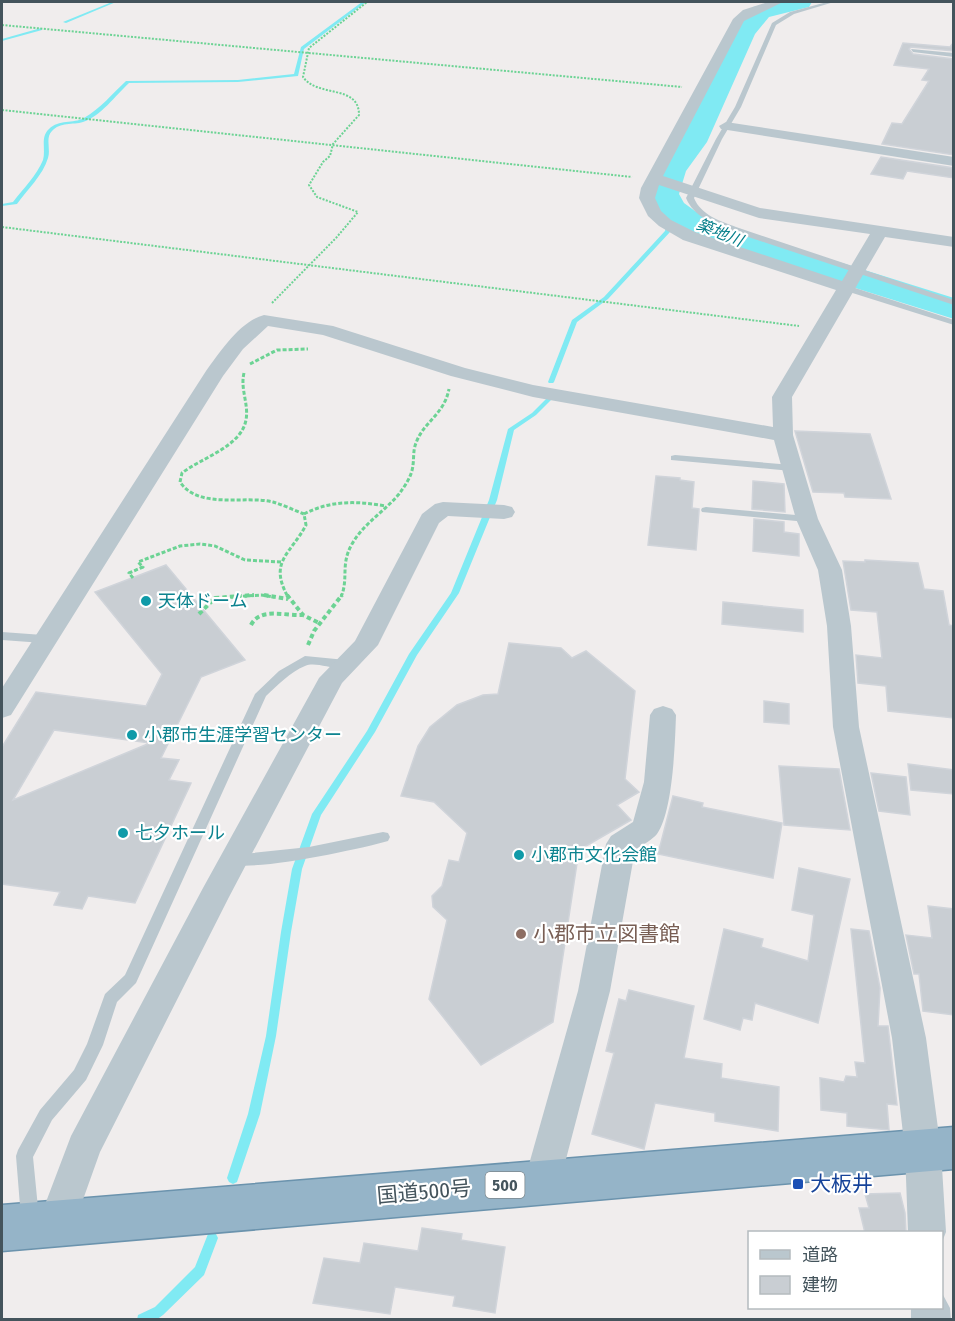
<svg xmlns="http://www.w3.org/2000/svg" width="955" height="1321" viewBox="0 0 955 1321" font-family="'Fira Sans Condensed','Noto Sans JP',sans-serif">
  <style>
    .lines { fill: none; stroke-linecap: round; stroke-linejoin: round }
    .stream { fill: #80eaf3; fill-rule: evenodd }
    .river { fill: #80eaf3; fill-rule: evenodd }
    .building { fill: #c9ced3; stroke: #d0d4da; stroke-width: 1.5; fill-rule: evenodd }
    .trunk-casing { stroke: #6b93ad; stroke-width: 3 }
    .path-far2 { stroke: #6cd394; stroke-width: 2; stroke-dasharray: 2 1.5; stroke-linecap: butt }
    .path-far1 { stroke: #6cd394; stroke-width: 3; stroke-dasharray: 4 2; stroke-linecap: butt }
    .path { stroke: #6cd394; stroke-width: 4; stroke-dasharray: 4.5 3; stroke-linecap: butt }
    .service { fill: #bac7ce; fill-rule: evenodd }
    .minor { fill: #bac7ce; fill-rule: evenodd }
    .trunk { fill: #95b4c8; fill-rule: evenodd }
    .culture-dot { fill: #0f9aa8; stroke: #fff; stroke-width: 2 }
    .education-dot { fill: #8d6e63; stroke: #fff; stroke-width: 2 }
    .transit-dot { fill: #1a4fb4; stroke: #fff; stroke-width: 2 }
    .labels { text-anchor: middle; stroke-width: 4.5; stroke-linejoin: round; paint-order: stroke }
    .far-water-label { font-size: 16px; font-style: italic; fill: #047e8a; stroke: #fff }
    .shield { fill: #fff; stroke: #7c878d; stroke-width: 1.5 }
    .shield-label { font-size: 16px; font-weight: bold; fill: #44545c }
    .culture-label { font-size: 18px; fill: #0d838f; stroke: #fff; text-anchor: start }
    .near-education-label { font-size: 21px; fill: #785e54; stroke: #fff; text-anchor: start }
    .near-transit-label { font-size: 21px; fill: #164399; stroke: #fff; text-anchor: start }
    .near-street-label { font-size: 21px; fill: #44545c; stroke: #fff }
  </style>
  <rect width="100%" height="100%" fill="#f0eded"/>
  <g class="lines">
    <g class="stream">
      <path d="M112 2H116L66 23 63 22Z"/>
      <path d="M362 2H366L304 49 298 76 238 82 129 83C115 96 101 116 83 122 73 125 60 122 52 131 45 138 51 149 48 158 43 175 27 190 17 204L2 206V204L13 202C23 189 37 175 43 160 46 149 40 137 49 129 59 119 73 124 84 118 100 109 113 93 126 81L238 80 294 74 301 47Z"/>
      <path d="M41 28 42 30 2 41V39Z"/>
      <path d="M673 207 676 209 670 232 608 299 577 322 554 382 553 383H549L548 382 572 320 604 297 665 231 670 209Z"/>
      <path d="M549 397 552 399 536 415 514 430 497 500 459 593 417 655 375 732 321 815 302 869 291 932 276 1036 260 1114 237 1182 233 1184 229 1182 227 1178 248 1114 266 1036 281 932 292 869 312 814 367 731 409 654 451 593 489 500 508 429 532 413 547 398Z"/>
      <path d="M212 1232 216 1234 218 1238 204 1275 163 1315 156 1320H137L138 1315 155 1307 195 1267 208 1234Z"/>
    </g>
    <path class="river" d="M776 2H812L809 7 769 17 755 34 707 142 686 171 679 194 684 203 695 211 743 232 954 298V319L721 246 673 223 662 215 649 194 658 170 680 140 732 32 753 7Z"/>
  </g>
  <g class="building">
    <path d="M954 42V51L911 47 909 49 913 54 954 59V155L882 144 892 123 902 124 929 81 922 80 929 69 894 65 903 43 950 47Z"/>
    <path d="M881 157 954 168V178L907 171 903 179 871 174Z"/>
    <path d="M795 431 870 434 891 499 845 497 844 493 813 492Z"/>
    <path d="M656 476 680 478V480L694 482 692 508 699 509V511L696 550 648 545Z"/>
    <path d="M753 481 784 484 785 512 752 509Z"/>
    <path d="M754 519 784 522V532L799 534V556L753 551Z"/>
    <path d="M865 560 918 563 924 589 943 591 949 625 954 626V718L888 711 886 686 858 683 856 655 882 658 877 612 851 610 843 561 865 562Z"/>
    <path d="M166 565 245 660 201 677 161 758 179 760 169 780 191 783 135 903 88 896 82 909 54 905 60 892 2 884V747L36 692 146 706 162 674 95 592ZM54 730 150 743 13 800Z"/>
    <path d="M723 602 803 610V632L722 624Z"/>
    <path d="M509 643 561 648 572 658 586 651 635 691 625 779 639 792 617 805 631 820 579 850 553 1022 481 1065 429 999 447 920 433 907 432 896 442 886 449 860 459 862 467 833 434 802 401 796 418 746 430 727 457 705 483 695 498 694Z"/>
    <path d="M764 701 789 704V724L764 722Z"/>
    <path d="M908 764 954 770V794L911 790Z"/>
    <path d="M779 766 839 769 850 830 784 825Z"/>
    <path d="M871 773 906 777 910 815 879 811Z"/>
    <path d="M673 796 703 803 702 807 782 823 773 878 658 854Z"/>
    <path d="M799 868 850 879 818 1023 755 1003 752 1020 743 1018 740 1030 704 1019 724 929 763 939 761 947 808 961 814 915 792 910Z"/>
    <path d="M928 906 954 909V1015L923 1011 919 974H914L906 935 932 938Z"/>
    <path d="M851 929 869 931 880 988 878 1026H888L897 1105 887 1104 889 1130 847 1126V1113L821 1110 820 1078 844 1082 846 1076 857 1077 855 1062 865 1063Z"/>
    <path d="M629 990 694 1006 684 1058 722 1064 721 1078 779 1087 778 1131 715 1121V1113L655 1103 644 1149 592 1134 614 1053 606 1051 619 999 626 1001Z"/>
    <path d="M900 1193 905 1213 906 1233H865L859 1208H869L865 1194Z"/>
    <path d="M422 1228 462 1234 461 1240 505 1247 495 1313 453 1306 455 1296 395 1287 390 1314 313 1303 324 1258 360 1263 364 1243 418 1251Z"/>
  </g>
  <g class="lines">
    <defs>
      <path id="trunk" d="M954 1127V1169L2 1251V1205Z"/>
    </defs>
    <use href="#trunk" class="trunk-casing"/>
    <g class="path-far2">
      <path d="M2 25 682 87"/>
      <path d="M2 110 632 177"/>
      <path d="M2 227 799 326"/>
      <path d="M272 303 336 238 358 212 317 197 309 185 323 162 330 156 333 144 359 115C359 84 318 98 303 77L309 48 367 2"/>
    </g>
    <g class="path-far1">
      <path d="M250 364 277 350 308 349"/>
      <path d="M244 373C240 389 249 404 246 420 241 447 201 458 182 473L180 482C199 510 245 495 273 502 283 505 294 510 304 514L306 525C291 554 268 561 288 597"/>
      <path d="M304 514C331 500 357 501 386 506"/>
      <path d="M133 578 129 573 143 567 138 562 180 546 200 544 215 546 245 560 281 562"/>
      <path d="M231 597 261 595 274 597"/>
      <path d="M341 597C349 578 340 565 352 544 364 523 384 512 399 494 405 486 412 476 413 465 414 458 413 450 416 443 424 421 444 415 449 389"/>
    </g>
    <g class="path">
      <path d="M264 595 288 599"/>
      <path d="M287 595 303 615 319 623"/>
      <path d="M199 614 215 598 254 595"/>
      <path d="M251 625C260 607 285 616 302 615"/>
      <path d="M308 645 314 631 342 595"/>
    </g>
    <g class="service">
      <path d="M827 2H834L794 14 776 25 741 107 722 139 694 198C701 215 720 221 736 227L954 300V305L730 231C713 223 694 217 686 198L716 139 735 107 772 23 790 12Z"/>
      <path d="M911 49 954 53V57L913 52Z"/>
      <path d="M843 286H849L954 320V325L843 290Z"/>
      <path d="M675 455 792 465 797 468 792 471 671 460V456Z"/>
      <path d="M706 507 807 516 812 519 807 522 702 512 701 510 702 508Z"/>
      <path d="M2 632 43 635 49 639 43 643 2 640Z"/>
      <path d="M305 656 346 660 352 664C341 675 318 660 305 666 290 672 278 685 266 696L136 983 117 1002 103 1045 86 1080 52 1120 33 1157 39 1218 36 1224 30 1226 24 1224 21 1218 16 1156 18 1150 40 1110 74 1070 87 1044 105 994 125 975 255 694 279 671Z"/>
      <path d="M383 832 388 833 390 837 388 841C360 849 254 872 229 864L227 860 229 856 234 855 309 847Z"/>
    </g>
    <g class="minor">
      <path d="M768 2H783L744 21 663 176 760 208 954 237V247L885 237 792 397 793 435 818 519 842 570 851 626 859 727 926 1038 941 1151 946 1232 942 1242V1232H908L905 1151 892 1038 833 727 827 626 818 570 796 519 774 440 533 397 451 376 323 335 268 326 243 349 223 376 11 715 2 718V688L206 371C220 352 240 321 264 315L333 326 465 368 533 385 773 427 772 397 836 290 683 240 659 226 648 216 639 198 641 188 733 19 743 10ZM659 185 759 218 870 234 842 281 695 232 671 220 661 211 655 198Z"/>
      <path d="M726 122 954 157V166L721 129 719 126Z"/>
      <path d="M443 502 504 505 512 507 515 512 512 517 504 519 448 516 439 523 378 645 342 683 229 897 100 1152 70 1236 57 1241 44 1236 38 1223 71 1136 203 888 319 678 355 641 422 514 435 504Z"/>
      <path d="M663 706 672 709 676 715C675 743 673 812 657 834 652 840 642 845 635 850L610 991 560 1182 555 1194 542 1199 529 1194 524 1182 578 991 606 844 611 836 633 822 644 782 650 715 654 709Z"/>
      <path d="M942 1293 950 1308 951 1320H911V1308H942Z"/>
    </g>
    <use href="#trunk" class="trunk"/>
  </g>
  <g class="culture-dot">
    <circle cx="146" cy="601" r="6"/>
    <circle cx="132" cy="735" r="6"/>
    <circle cx="123" cy="833" r="6"/>
    <circle cx="519" cy="855" r="6"/>
  </g>
  <circle class="education-dot" cx="521" cy="934" r="6"/>
  <rect class="transit-dot" x="792" y="1178" width="12" height="12" rx="3"/>
  <g class="labels">
    <g class="far-water-label">
      <text transform="translate(720 232) rotate(22)" y="6">築地川</text>
    </g>
    <rect class="shield" x="485.5" y="1172" width="39" height="26" rx="4.5"/>
    <g class="shield-label">
      <text x="505" y="1191">500</text>
    </g>
    <g class="culture-label">
      <text x="158" y="607">天体ドーム</text>
      <text x="144" y="741">小郡市生涯学習センター</text>
      <text x="135" y="839">七夕ホール</text>
      <text x="531" y="861">小郡市文化会館</text>
    </g>
    <g class="near-education-label">
      <text x="533" y="941">小郡市立図書館</text>
    </g>
    <g class="near-transit-label">
      <text x="810" y="1191">大板井</text>
    </g>
    <g class="near-street-label">
      <text transform="translate(424 1192) rotate(-5)" y="7">国道500号</text>
    </g>
  </g>
  <rect width="955" height="1321" fill="none" stroke="#44545c" stroke-width="6"/>
  <rect x="748" y="1231" width="195" height="78" fill="#ffffff" stroke="#b4bbbe" stroke-width="1.5"/>
  <rect x="760" y="1250" width="30" height="9" fill="#bac7ce" stroke="#b4bbbe" stroke-width="1.5"/>
  <text x="802" y="1261" font-size="18" fill="#44545c">道路</text>
  <rect x="760" y="1276" width="30" height="18" fill="#c9ced3" stroke="#b4bbbe" stroke-width="1.5"/>
  <text x="802" y="1291" font-size="18" fill="#44545c">建物</text>
</svg>
